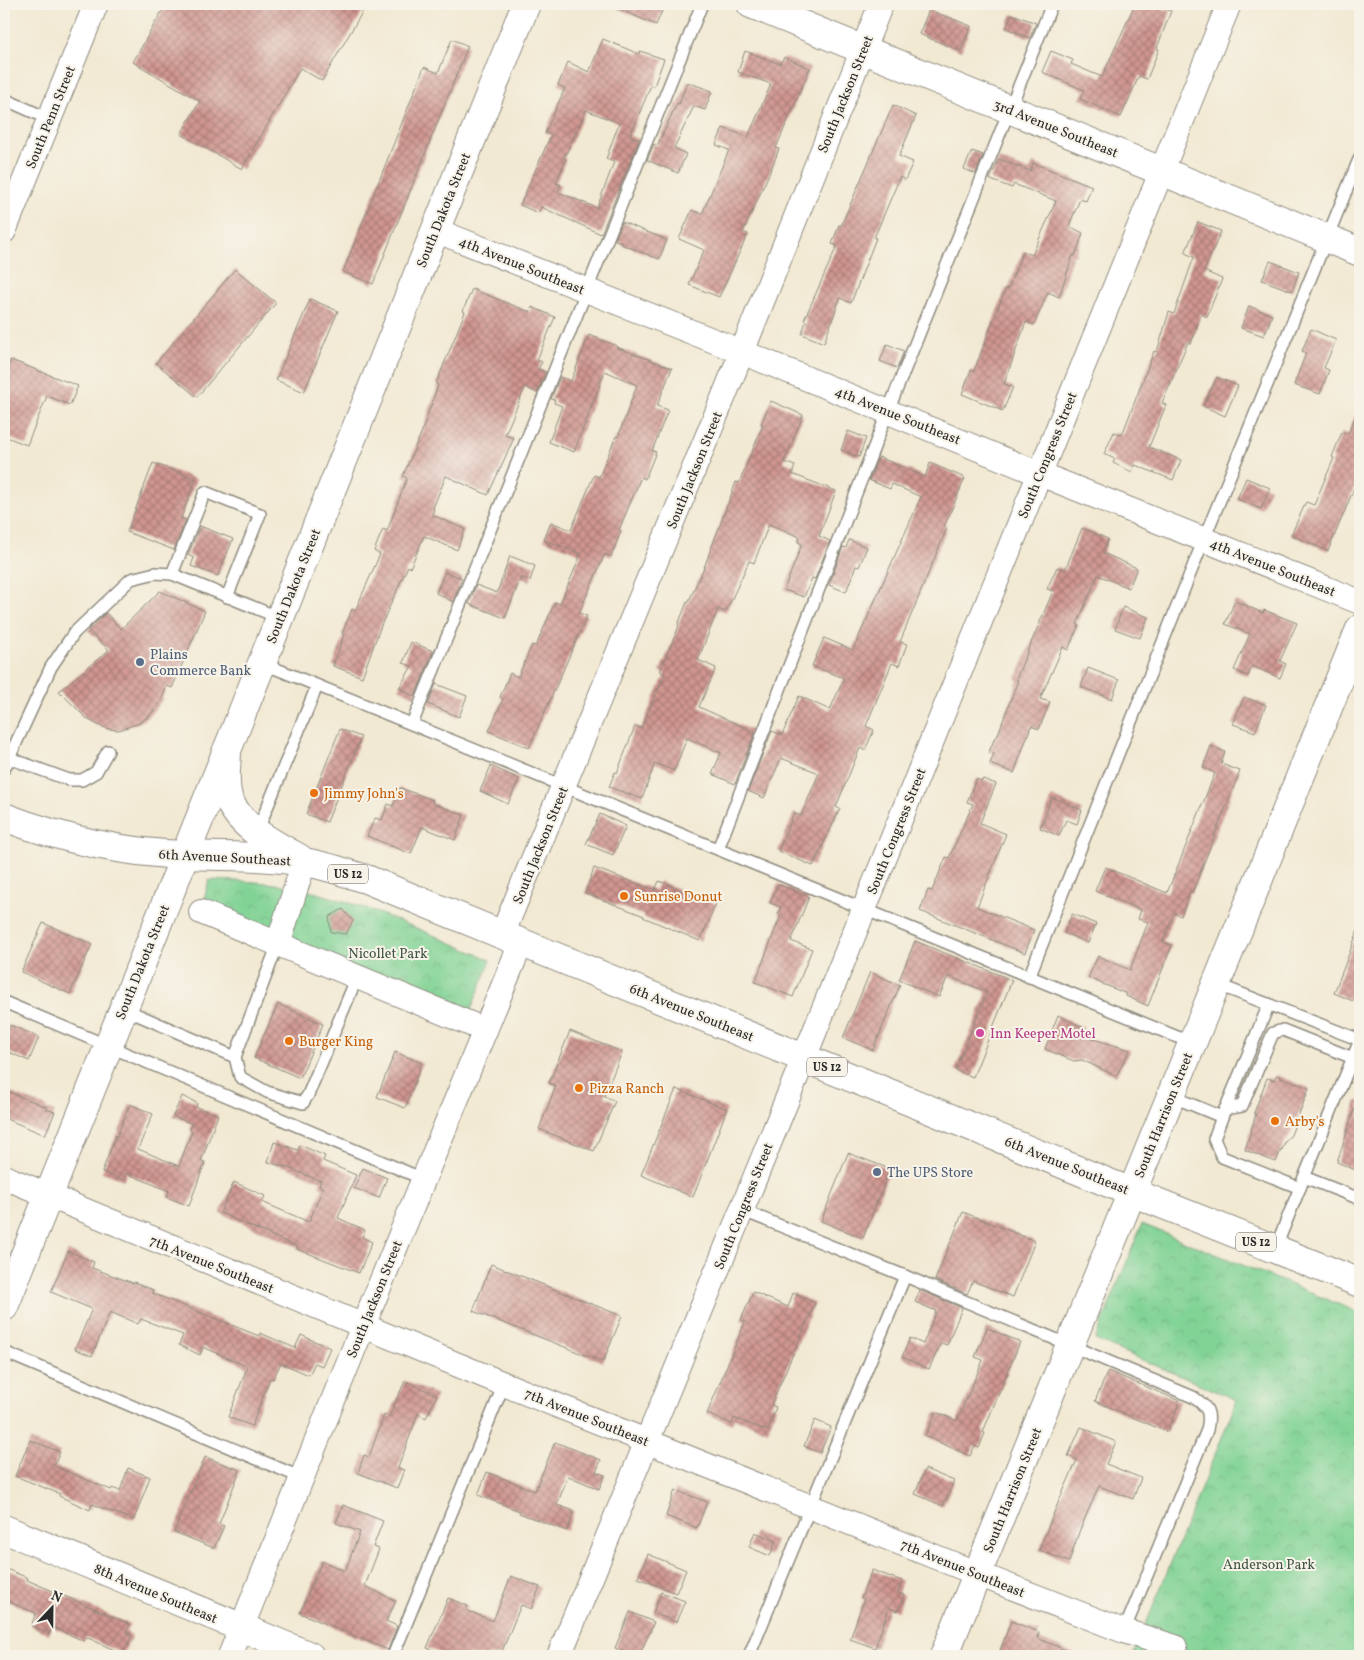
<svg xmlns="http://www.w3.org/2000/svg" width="1364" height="1660" viewBox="0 0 1364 1660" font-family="Vollkorn,serif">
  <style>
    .park { fill: url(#park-crowns); stroke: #567f60 }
    .building { fill: url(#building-cross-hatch); fill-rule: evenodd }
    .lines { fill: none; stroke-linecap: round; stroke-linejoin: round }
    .service-casing { stroke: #8e8a7f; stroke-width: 14 }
    .minor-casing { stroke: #8e8a7f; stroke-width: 26 }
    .tertiary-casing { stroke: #8e8a7f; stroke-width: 30 }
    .trunk-casing { stroke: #8e8a7f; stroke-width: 30 }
    .service { stroke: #fff; stroke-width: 11 }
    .minor { stroke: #fff; stroke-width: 24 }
    .tertiary { stroke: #fff; stroke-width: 28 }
    .trunk { stroke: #fff; stroke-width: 28 }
    .service-dot { fill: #5c6f8a; stroke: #f7f3e8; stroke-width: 2 }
    .food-dot { fill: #e8710a; stroke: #f7f3e8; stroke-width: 2 }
    .hotel-dot { fill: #d1479c; stroke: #f7f3e8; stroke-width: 2 }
    .labels { text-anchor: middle; stroke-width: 4; stroke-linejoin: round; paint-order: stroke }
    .shield { fill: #f7f3e8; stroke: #686764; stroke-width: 1 }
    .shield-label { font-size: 12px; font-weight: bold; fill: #2b2b2b }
    .street-label { font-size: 14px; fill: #2b2b2b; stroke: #f7f3e8 }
    .service-label { font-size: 14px; fill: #4e5e75; stroke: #f7f3e8; text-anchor: start }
    .food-label { font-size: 14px; fill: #c56008; stroke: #f7f3e8; text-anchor: start }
    .park-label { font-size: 14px; fill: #405546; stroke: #f7f3e8 }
    .hotel-label { font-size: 14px; fill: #b23c85; stroke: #f7f3e8; text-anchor: start }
  </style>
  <defs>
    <pattern id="park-crowns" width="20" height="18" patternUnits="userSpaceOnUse" patternTransform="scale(1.25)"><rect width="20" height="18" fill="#81d395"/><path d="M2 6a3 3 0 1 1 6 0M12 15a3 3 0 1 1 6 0" fill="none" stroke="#70b581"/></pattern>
    <pattern id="building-cross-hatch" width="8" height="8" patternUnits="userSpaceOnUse" patternTransform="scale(1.25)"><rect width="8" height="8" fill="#d09690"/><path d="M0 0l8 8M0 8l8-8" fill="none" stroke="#a97b76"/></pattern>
  </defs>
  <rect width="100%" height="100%" fill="#f7f3e8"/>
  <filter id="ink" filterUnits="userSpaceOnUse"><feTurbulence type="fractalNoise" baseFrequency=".02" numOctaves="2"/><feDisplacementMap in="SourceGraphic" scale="10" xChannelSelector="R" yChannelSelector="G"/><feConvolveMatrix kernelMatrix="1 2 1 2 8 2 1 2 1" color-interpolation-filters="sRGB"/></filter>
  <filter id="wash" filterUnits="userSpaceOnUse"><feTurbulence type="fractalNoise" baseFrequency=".0096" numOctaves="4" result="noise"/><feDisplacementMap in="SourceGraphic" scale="20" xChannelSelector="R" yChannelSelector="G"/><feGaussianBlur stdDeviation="1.12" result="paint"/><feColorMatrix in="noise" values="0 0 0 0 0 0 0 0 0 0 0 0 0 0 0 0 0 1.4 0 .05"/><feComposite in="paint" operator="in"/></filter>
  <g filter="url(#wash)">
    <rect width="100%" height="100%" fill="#f2e9d3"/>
    <g class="park">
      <path d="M209 880C233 881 258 881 282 885 355 899 423 931 491 960L466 1022 201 912Z"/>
      <path d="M1142 1224 1360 1313V1656H1133L1237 1400 1095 1340Z"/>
    </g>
    <g id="blocks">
      <g class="building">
        <path d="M166 4H367L322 81 300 68 242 169 181 134 200 101 133 62Z"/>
        <path d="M607 4H665L656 25Z"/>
        <path d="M1135 4H1151L1171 11 1157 48 1159 49 1147 79 1139 76 1121 117 1080 99 1084 90 1042 72 1051 51 1073 60 1071 64 1102 77Z"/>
        <path d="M929 10 971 26 961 51 919 34Z"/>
        <path d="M1012 14 1036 23 1030 38 1006 28Z"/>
        <path d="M452 39 468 46 373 284 343 272 424 67 438 73Z"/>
        <path d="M603 39 639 54 640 51 664 59 654 86 651 85 630 136 639 139 601 234 541 207 538 213 520 205 551 135 545 133 565 88 558 85 568 62 589 72ZM586 110 619 123 606 159 614 162 597 208 558 192 561 185 556 183 566 159 564 158Z"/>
        <path d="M745 51 780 64 784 57 810 68 776 148 779 149 772 167 743 232 748 234 719 297 689 285 704 250 679 239 692 210 702 214 729 150 716 145 723 128 748 137 771 84 738 72Z"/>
        <path d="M687 82 712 91 705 110 694 106 674 148 686 154 678 173 647 160 654 144 657 146 677 103 679 104Z"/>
        <path d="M893 105 916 116 899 156 913 162 905 180 900 177 874 238H876L851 303 840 298 824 343 802 334 806 321 804 320 837 246 832 244 839 225 841 226Z"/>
        <path d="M972 151 983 155 976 174 964 169Z"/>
        <path d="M999 159 1030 171 1033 163 1092 186 1086 201 1080 199 1069 226 1083 233 1075 256 1073 255 1059 297 1048 292 1034 325 1026 322 1004 384 1013 387 1003 411 962 394 971 370 974 371 1000 303 1006 288 1008 289 1023 251 1032 255 1056 201 1014 184 1012 188 991 180 990 179Z"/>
        <path d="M622 222 667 240 659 259 621 244 622 242 615 240Z"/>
        <path d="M1198 222 1221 231 1204 271 1222 279 1207 317 1201 314 1191 344 1188 342 1162 403 1166 405 1149 447 1181 460 1173 480 1135 465 1132 472 1113 463 1115 459 1104 454 1114 432 1122 435 1154 351 1157 352 1169 312 1174 314 1194 257 1185 253Z"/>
        <path d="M1270 261 1299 272 1292 291 1262 280Z"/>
        <path d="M235 269 276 303 197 397 156 363Z"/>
        <path d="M472 289 530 312 532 307 555 317 537 360 542 362 538 369 546 372 537 393 525 387 505 435 514 438 488 495 446 476 433 508 434 509 432 515 465 529 457 550 424 536 410 568 408 566 382 623 362 677 333 666 344 635 342 634 352 609 355 611 380 554 374 551 383 529 387 531 407 478 403 476 422 431 438 385 436 384 465 312 463 311Z"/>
        <path d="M310 299 338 311 304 392 276 380Z"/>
        <path d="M1249 306 1272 315 1264 336 1241 328Z"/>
        <path d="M1311 329 1336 340 1324 368 1329 370 1320 394 1294 385 1306 353 1302 351Z"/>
        <path d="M589 335 617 346 616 347 672 368 657 406 668 410 652 451 656 452 645 479 641 477 619 530 621 531 611 557 605 554 579 613 587 616 529 748 489 731 503 699 500 697 510 673 518 677 532 645 536 646 555 602 560 604 581 554 544 540 551 522 571 530 594 475 599 477 616 436 618 437 637 385 605 371 574 452 549 442 562 406 554 403 555 400 551 399 560 377 571 381Z"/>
        <path d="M887 344 904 351 897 368 880 361Z"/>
        <path d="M11 360 78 386 70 405 47 396 27 445 4 436V378Z"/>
        <path d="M1217 377 1238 386 1225 416 1203 406Z"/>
        <path d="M771 401 803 415 784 462 795 466 792 474 836 491 819 536 830 541 815 579 812 578 804 597 784 590 802 544 798 542 800 537 769 524 754 563 749 561 726 612 718 609 698 660 716 668 699 707 755 732 735 784 712 774 721 753 687 738 674 771 655 763 642 799 609 787 615 772 617 773 635 726 641 728 665 674 660 671 679 626 678 625 687 602 688 603 705 565 736 482 739 483 763 425 761 424Z"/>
        <path d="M1359 406H1360V474L1328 551 1291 535 1306 502 1314 505 1334 458 1332 457 1342 432 1348 434Z"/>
        <path d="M848 431 866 438 859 457 841 450Z"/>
        <path d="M879 457 925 477 930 463 965 478 944 527 947 528 900 642 907 644 899 666 892 663 866 726 874 730 865 750 860 748 836 807 840 809 813 866 778 851 794 813 801 816 819 773 781 758 764 798 748 791 772 731 782 735 799 696 830 710 844 678 812 666 824 638 853 650 921 497 892 484 890 489 869 480Z"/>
        <path d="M153 463 196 479 181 518 186 520 174 550 127 532Z"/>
        <path d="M1246 478 1270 488 1261 509 1237 499Z"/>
        <path d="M200 526 233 539 218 576 191 566 194 558 188 555Z"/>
        <path d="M1082 528 1108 539 1103 553 1137 568 1129 588 1098 575 1077 624 1079 625 1068 650 1063 647 1040 699 1050 702 1039 729 1031 726 1014 773 990 764 994 753 989 752 995 737H997L1018 680 1016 679 1053 591 1047 589 1057 567 1065 570Z"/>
        <path d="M849 540 867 547 859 567 856 566 846 592 829 585 843 547 846 548Z"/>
        <path d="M510 556 535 566 530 581 521 577 505 618 469 604 476 585 497 593Z"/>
        <path d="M445 572 462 578 453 602 436 593Z"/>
        <path d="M160 591 205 611 172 688 167 686 161 701 155 709 149 716 139 723 119 730 109 729 98 725 87 719 59 691 109 650 88 630 106 613 121 629Z"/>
        <path d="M1235 601 1263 613 1264 610 1297 623 1280 661 1286 664 1280 678 1252 666 1248 676 1234 670 1250 634 1225 624Z"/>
        <path d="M1123 607 1148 617 1140 638 1115 629Z"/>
        <path d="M411 642 433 651 415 697 399 688 412 666 403 663Z"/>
        <path d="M1088 668 1119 680 1112 699 1081 687Z"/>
        <path d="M436 684 467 696 459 717 428 704Z"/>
        <path d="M1244 697 1266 705 1255 732 1233 724Z"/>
        <path d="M340 729 361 737 327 822 306 814Z"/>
        <path d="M1211 746 1225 752 1221 764 1240 771 1192 893 1190 892 1181 916 1174 913 1163 942 1172 945 1148 1006 1126 996 1127 994 1088 978 1098 956 1130 970 1148 922 1138 919 1141 910 1095 891 1105 867 1167 893 1215 773 1203 768Z"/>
        <path d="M491 766 519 779 508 804 480 791Z"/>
        <path d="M976 779 982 781 983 779 996 784 980 823 1006 834 977 907 1034 930 1025 953 920 911 928 890 932 891 946 857 949 858 973 804 967 802Z"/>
        <path d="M400 788 433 800 432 803 464 815 455 840 422 827 411 854 367 836 375 818 382 820 388 804 393 806Z"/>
        <path d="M1052 797 1082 810 1077 824 1066 820 1059 836 1040 828Z"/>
        <path d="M600 814 626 826 613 855 586 844Z"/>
        <path d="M594 868 655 890 659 881 716 904 700 941 643 917 644 916 585 893Z"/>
        <path d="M778 884 809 897 791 941 812 949 793 997 755 982 781 915 778 914 781 907 770 903Z"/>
        <path d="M343 909 353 921 346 934 331 932 329 917Z"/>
        <path d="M1072 914 1096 924 1088 943 1064 933Z"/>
        <path d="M43 923 92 944 70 994 21 972Z"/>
        <path d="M1359 928H1360V1004L1334 993Z"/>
        <path d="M915 941 1012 980 973 1077 955 1070 987 992 948 976 939 997 899 980Z"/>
        <path d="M870 972 900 985 873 1050 843 1038Z"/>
        <path d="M278 1004 323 1024 300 1078 254 1058Z"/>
        <path d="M1058 1015 1084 1028 1080 1035 1130 1050 1116 1076 1082 1060 1074 1061 1045 1049Z"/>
        <path d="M10 1025 39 1037 29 1061 4 1050V1039Z"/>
        <path d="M570 1031 622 1052 604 1096 615 1101 594 1151 539 1129 556 1086 549 1083Z"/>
        <path d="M395 1052 422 1063 405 1108 377 1097Z"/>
        <path d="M1276 1075 1309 1088 1291 1135 1285 1142 1282 1150 1281 1149 1276 1162 1245 1150 1256 1114 1254 1113 1267 1078 1274 1080Z"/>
        <path d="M676 1089 727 1109 693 1197 641 1175Z"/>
        <path d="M4 1090 47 1107 46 1109 55 1112 45 1135 4 1118Z"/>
        <path d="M182 1096 197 1103 196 1107 218 1115 201 1161 205 1162 189 1206 167 1197 169 1191 126 1173 124 1180 102 1172 116 1135 117 1136 130 1104 153 1114 138 1149 179 1166 192 1131 190 1130 192 1124 173 1116Z"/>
        <path d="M1357 1101H1360V1172L1337 1162Z"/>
        <path d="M274 1142 298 1150 300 1145 325 1156 323 1161 356 1175 338 1218 365 1230 362 1237 372 1242 359 1273 297 1249 298 1247 220 1213 234 1182 265 1196 262 1202 309 1222 323 1188 319 1186 321 1181 284 1166V1167L268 1162Z"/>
        <path d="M848 1153 890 1169 863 1238 821 1221Z"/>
        <path d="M363 1168 387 1178 379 1198 354 1188Z"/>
        <path d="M963 1212 1035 1241 1013 1297 973 1281 967 1294 935 1280Z"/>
        <path d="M68 1251 94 1262 92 1268 133 1283 134 1282 153 1290 152 1293 259 1336 260 1333 295 1348 301 1335 330 1348 322 1366 315 1363 309 1375 281 1363 273 1379 270 1378 252 1426 228 1417 247 1368 246 1366 203 1347 200 1355 179 1345 183 1335 141 1319 138 1324 110 1312 92 1356 75 1349 92 1309 51 1292Z"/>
        <path d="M491 1264 622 1316 603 1362 473 1311Z"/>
        <path d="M920 1290 962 1308 947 1345 941 1343 929 1369 902 1357 910 1338 923 1344 936 1311 915 1302Z"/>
        <path d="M753 1292 788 1307 793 1293 815 1303 771 1405 776 1407 768 1431 734 1418 732 1424 707 1414 745 1322 741 1320Z"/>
        <path d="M987 1328 1020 1342 983 1432 985 1433 979 1448 975 1446 970 1456 925 1436 936 1412 957 1421 983 1360 975 1357Z"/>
        <path d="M1108 1371 1180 1401 1167 1432 1095 1401Z"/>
        <path d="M405 1381 437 1395 426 1418 418 1414 398 1468 404 1470 397 1488 358 1473 364 1455 369 1457 384 1415 389 1417Z"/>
        <path d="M815 1420 831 1427 820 1453 804 1446Z"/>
        <path d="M1081 1427 1116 1442 1106 1464 1141 1478 1133 1499 1099 1486 1079 1532 1069 1562 1039 1550 1055 1510 1077 1460 1068 1456Z"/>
        <path d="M30 1440 60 1452 54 1466 111 1490 112 1488 120 1491 128 1468 150 1477 134 1520 92 1504 90 1510 59 1496 60 1494 15 1476Z"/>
        <path d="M555 1442 601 1460 596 1472 605 1475 599 1489 568 1476 557 1505 574 1511 567 1531 519 1513 520 1511 478 1495 487 1472 535 1491Z"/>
        <path d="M205 1457 240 1470 219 1524 224 1526 214 1548 174 1532Z"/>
        <path d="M925 1469 954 1481 943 1506 915 1494Z"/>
        <path d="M675 1490 707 1502 697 1528 666 1516Z"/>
        <path d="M343 1505 383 1521 373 1547 379 1549 365 1586 396 1601 386 1621 397 1626 388 1650 300 1613 322 1561 345 1571 360 1532 336 1523Z"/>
        <path d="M755 1532 776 1541 770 1556 749 1547Z"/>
        <path d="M648 1554 686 1570 676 1593 638 1578Z"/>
        <path d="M4 1568 28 1578 27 1580 130 1624 126 1632 132 1635 123 1654 86 1637 84 1641 52 1627 49 1634 31 1626 36 1613 4 1600Z"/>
        <path d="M872 1570 902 1581 898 1593 904 1595 898 1611 889 1608 875 1648 850 1639 864 1599 861 1598Z"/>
        <path d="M511 1576 540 1587 531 1609 521 1605 500 1656H447L427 1648 448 1598 468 1606 466 1610 493 1621Z"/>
        <path d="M661 1592 685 1601 676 1622 653 1613Z"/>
        <path d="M630 1612 654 1622 639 1656H635L615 1648Z"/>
        <path d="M1011 1621 1039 1632 1037 1638 1080 1656H998Z"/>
      </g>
    </g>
  </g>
  <g filter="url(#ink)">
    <use href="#blocks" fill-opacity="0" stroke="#8e8a7f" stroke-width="1"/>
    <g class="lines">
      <defs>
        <g id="service">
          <path d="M4 99 49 119"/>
          <path d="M172 574 205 492 260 514 227 597"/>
          <path d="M262 663C572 789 882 917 1192 1043"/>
          <path d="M412 724 702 4"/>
          <path d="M9 758 69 780H82L96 772 108 751"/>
          <path d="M4 769 51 667 74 633 131 579 155 573 172 574 280 618"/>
          <path d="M257 832 317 686"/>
          <path d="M718 849 888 411 1052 4"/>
          <path d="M1029 977 1204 539 1360 157"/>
          <path d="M1216 984 1360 1040 1275 1249"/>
          <path d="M4 1002 423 1179"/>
          <path d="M124 1009 235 1057 278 944"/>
          <path d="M235 1057 240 1077 267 1092 303 1103 308 1095 357 977"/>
          <path d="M1171 1096 1222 1117 1269 1004"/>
          <path d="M1225 1109 1242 1106 1273 1033 1283 1030 1353 1058"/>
          <path d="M1222 1117 1214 1139 1222 1157 1300 1188"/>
          <path d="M1304 1177 1360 1199"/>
          <path d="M741 1210 905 1276 1193 1397C1208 1407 1211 1412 1207 1430L1124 1631"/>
          <path d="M4 1352 302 1478"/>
          <path d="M393 1656 504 1384"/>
          <path d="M749 1656 905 1276"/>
        </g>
        <g id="minor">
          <path d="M435 230 742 352 1040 474 1360 602"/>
          <path d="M4 231 96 4"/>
          <path d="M201 912 485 1030"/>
          <path d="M502 935 742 352 881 4"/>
          <path d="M278 944 304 862"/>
          <path d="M4 1177 504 1384 978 1574 1124 1631 1175 1647"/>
          <path d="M230 1656 363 1326 521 943"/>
          <path d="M559 1656 804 1058 1229 4"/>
        </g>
        <g id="tertiary">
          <path d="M751 4 1360 252"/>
          <path d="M4 1307 526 4"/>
          <path d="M4 1529 310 1656"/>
          <path d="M944 1656 1360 629"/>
        </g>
        <g id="trunk">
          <path d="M227 750C227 766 223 785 229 800 241 828 274 844 299 858"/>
          <path d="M4 817C62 839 124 853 186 855 225 857 265 855 304 862 325 865 346 873 366 879L1109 1183 1360 1283"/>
        </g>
      </defs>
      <use href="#service" class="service-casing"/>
      <use href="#minor" class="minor-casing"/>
      <use href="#tertiary" class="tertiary-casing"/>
      <use href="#trunk" class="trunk-casing"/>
      <use href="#service" class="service"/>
      <use href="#minor" class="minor"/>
      <use href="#tertiary" class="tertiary"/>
      <use href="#trunk" class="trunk"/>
    </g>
  </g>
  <g class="service-dot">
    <circle cx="140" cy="662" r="5"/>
    <circle cx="877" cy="1172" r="5"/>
  </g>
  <g class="food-dot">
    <circle cx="314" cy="793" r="5"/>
    <circle cx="624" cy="896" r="5"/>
    <circle cx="289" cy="1041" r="5"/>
    <circle cx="579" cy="1088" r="5"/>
    <circle cx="1275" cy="1121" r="5"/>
  </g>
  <circle class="hotel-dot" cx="980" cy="1033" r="5"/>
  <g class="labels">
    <g class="shield">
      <rect x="328" y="864.5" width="40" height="19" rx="4"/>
      <rect x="807" y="1057.5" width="40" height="19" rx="4"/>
      <rect x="1236" y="1232.5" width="40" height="19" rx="4"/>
    </g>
    <g class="shield-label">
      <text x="348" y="878">US 12</text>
      <text x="827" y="1071">US 12</text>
      <text x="1256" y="1246">US 12</text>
    </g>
    <g class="street-label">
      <text transform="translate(845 94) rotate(-68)" y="5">South Jackson Street</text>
      <text transform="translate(50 117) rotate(-68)" y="5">South Penn Street</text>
      <text transform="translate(1056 128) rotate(22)" y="5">3rd Avenue Southeast</text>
      <text transform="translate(443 210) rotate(-68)" y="5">South Dakota Street</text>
      <text transform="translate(522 265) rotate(22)" y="5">4th Avenue Southeast</text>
      <text transform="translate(898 415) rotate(22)" y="5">4th Avenue Southeast</text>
      <text transform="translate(1047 455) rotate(-68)" y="5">South Congress Street</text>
      <text transform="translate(694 470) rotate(-68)" y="5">South Jackson Street</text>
      <text transform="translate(1273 567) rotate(22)" y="5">4th Avenue Southeast</text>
      <text transform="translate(293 586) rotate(-68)" y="5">South Dakota Street</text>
      <text transform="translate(896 831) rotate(-68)" y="5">South Congress Street</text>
      <text transform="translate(540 845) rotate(-68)" y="5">South Jackson Street</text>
      <text transform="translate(225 857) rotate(3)" y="5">6th Avenue Southeast</text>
      <text transform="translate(142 962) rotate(-68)" y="5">South Dakota Street</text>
      <text transform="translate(692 1012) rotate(22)" y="5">6th Avenue Southeast</text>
      <text transform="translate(1163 1115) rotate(-68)" y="5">South Harrison Street</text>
      <text transform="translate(1067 1165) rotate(22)" y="5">6th Avenue Southeast</text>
      <text transform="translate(743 1206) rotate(-68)" y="5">South Congress Street</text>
      <text transform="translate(212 1264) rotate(22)" y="5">7th Avenue Southeast</text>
      <text transform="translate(374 1299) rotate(-68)" y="5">South Jackson Street</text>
      <text transform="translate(587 1417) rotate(22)" y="5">7th Avenue Southeast</text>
      <text transform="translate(1012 1490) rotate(-68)" y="5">South Harrison Street</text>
      <text transform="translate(963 1568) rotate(22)" y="5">7th Avenue Southeast</text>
      <text transform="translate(156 1593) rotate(23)" y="5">8th Avenue Southeast</text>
    </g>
    <g class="service-label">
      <text x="150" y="659">Plains<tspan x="150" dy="16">Commerce Bank</tspan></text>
      <text x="887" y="1177">The UPS Store</text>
    </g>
    <g class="food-label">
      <text x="324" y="798">Jimmy John's</text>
      <text x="634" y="901">Sunrise Donut</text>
      <text x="299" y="1046">Burger King</text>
      <text x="589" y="1093">Pizza Ranch</text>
      <text x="1285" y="1126">Arby's</text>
    </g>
    <g class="park-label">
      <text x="388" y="958">Nicollet Park</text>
      <text x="1269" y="1569">Anderson Park</text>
    </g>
    <g class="hotel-label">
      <text x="990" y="1038">Inn Keeper Motel</text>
    </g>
  </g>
  <rect width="1364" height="1660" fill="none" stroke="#f7f3e8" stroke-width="20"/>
  <g transform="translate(52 1608) rotate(22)" stroke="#f7f3e8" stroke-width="4" paint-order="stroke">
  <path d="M0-4L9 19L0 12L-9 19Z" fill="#2b2b2b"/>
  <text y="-8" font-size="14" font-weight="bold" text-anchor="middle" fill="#2b2b2b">N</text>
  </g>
</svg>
